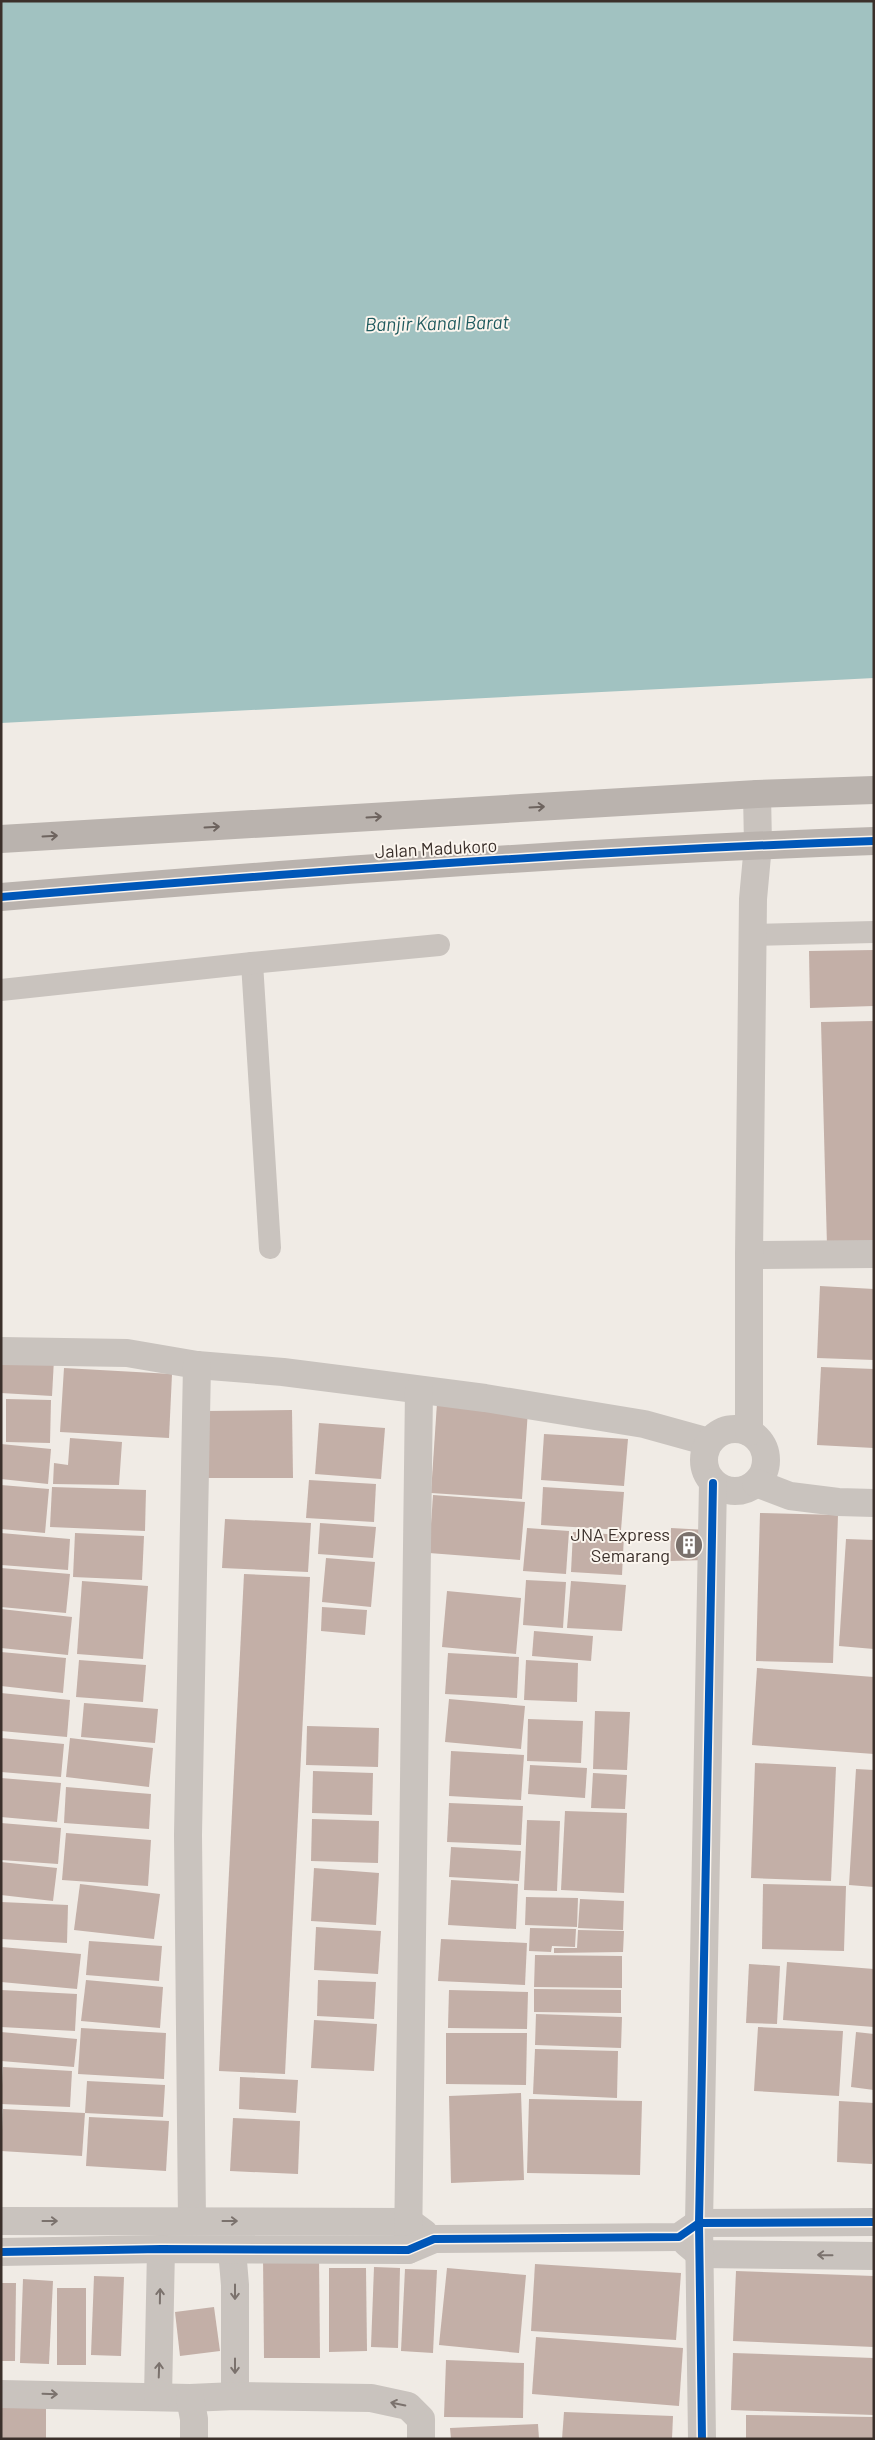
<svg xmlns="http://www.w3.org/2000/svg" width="875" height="2440" viewBox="0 0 875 2440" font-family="Barlow,sans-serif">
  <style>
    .water { fill: #a1c2c1 }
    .building { fill: #c3afa7 }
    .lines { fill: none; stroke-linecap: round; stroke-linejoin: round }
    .lane { stroke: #c9c3be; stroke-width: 22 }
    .street { stroke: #c9c3be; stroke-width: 28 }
    .secondary { stroke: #bab3ae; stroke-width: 28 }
    .cycleway-casing { stroke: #fbf5ee; stroke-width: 11 }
    .cycleway { stroke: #0057b8; stroke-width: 8 }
    .oneway { stroke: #6e645f }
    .oneway2 { stroke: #7b726d }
    .labels { text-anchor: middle; stroke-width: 4; stroke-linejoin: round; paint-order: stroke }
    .street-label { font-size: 18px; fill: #3b302b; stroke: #fbf5ee }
    .poi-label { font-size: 18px; fill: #3b302b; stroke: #fbf5ee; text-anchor: end }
    .water-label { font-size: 19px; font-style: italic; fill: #1f5a5e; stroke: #fbf5ee }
  </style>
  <rect width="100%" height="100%" fill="#f0ebe5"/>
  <path class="water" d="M1 1H874V678L1 723Z"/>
  <g class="building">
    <path d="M874 950V1006L810 1008 809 951Z"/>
    <path d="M874 1021V1244L827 1246 821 1022Z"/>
    <path d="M820 1286 874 1289V1360L817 1358Z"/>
    <path d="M1 1356 54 1359 52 1396 1 1393Z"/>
    <path d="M821 1367 874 1369V1448L817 1445Z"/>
    <path d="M64 1368 172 1374 169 1438 60 1432Z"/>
    <path d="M6 1399 51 1400 50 1443 6 1442Z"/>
    <path d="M437 1403 528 1410 522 1499 431 1493Z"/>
    <path d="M292 1410 293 1478H207L206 1411Z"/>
    <path d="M319 1423 385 1428 381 1479 315 1474Z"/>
    <path d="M544 1434 628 1439 624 1486 541 1480Z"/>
    <path d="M70 1438 122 1442 119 1485 53 1484 54 1463 68 1465Z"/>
    <path d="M1 1444 51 1449 48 1484 1 1479Z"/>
    <path d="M309 1480 376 1484 374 1522 306 1518Z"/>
    <path d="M1 1485 49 1489 45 1533 1 1529Z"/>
    <path d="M52 1487 146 1490 145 1531 50 1527Z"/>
    <path d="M543 1487 624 1492 621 1530 541 1525Z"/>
    <path d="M433 1495 525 1502 520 1560 429 1553Z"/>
    <path d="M760 1513 838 1515 833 1663 756 1661Z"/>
    <path d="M225 1519 311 1523 308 1572 222 1568Z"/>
    <path d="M320 1523 376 1527 373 1558 318 1554Z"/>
    <path d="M527 1528 569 1531 566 1574 523 1571Z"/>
    <path d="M671 1528 707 1530 706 1560 670 1561Z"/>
    <path d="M573 1532 624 1535 622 1575 571 1572Z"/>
    <path d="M1 1533 70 1539 68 1570 1 1565Z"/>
    <path d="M75 1533 144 1536 142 1580 73 1577Z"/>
    <path d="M846 1539 874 1540V1649L839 1646Z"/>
    <path d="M326 1558 375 1562 371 1607 322 1602Z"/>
    <path d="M1 1568 70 1574 66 1613 1 1607Z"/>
    <path d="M244 1574 310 1577 285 2074 219 2071Z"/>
    <path d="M526 1580 566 1582 563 1628 523 1625Z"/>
    <path d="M82 1581 148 1586 143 1659 77 1654Z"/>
    <path d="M571 1581 626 1585 622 1631 567 1628Z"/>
    <path d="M447 1591 521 1598 516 1654 442 1647Z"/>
    <path d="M322 1607 367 1610 365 1635 321 1631Z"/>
    <path d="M1 1609 72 1617 68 1655 1 1648Z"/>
    <path d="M534 1631 593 1636 591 1661 532 1656Z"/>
    <path d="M1 1652 66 1658 63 1693 1 1686Z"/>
    <path d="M448 1653 519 1657 517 1698 445 1694Z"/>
    <path d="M79 1660 146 1665 143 1702 76 1697Z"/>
    <path d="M526 1660 578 1663 577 1702 524 1700Z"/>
    <path d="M757 1668 874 1677V1754L752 1745Z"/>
    <path d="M1 1693 70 1700 67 1737 1 1731Z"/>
    <path d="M449 1699 525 1706 521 1749 445 1742Z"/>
    <path d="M84 1703 158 1709 155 1743 81 1737Z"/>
    <path d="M595 1711 630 1712 627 1770 593 1769Z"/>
    <path d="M528 1719 583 1721 581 1763 527 1761Z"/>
    <path d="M307 1726 379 1728 378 1767 306 1765Z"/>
    <path d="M1 1738 64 1744 61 1777 1 1772Z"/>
    <path d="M70 1738 153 1748 149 1787 66 1777Z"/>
    <path d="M451 1751 524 1755 521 1800 449 1796Z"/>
    <path d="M755 1763 836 1767 831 1881 751 1878Z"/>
    <path d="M530 1765 587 1768 585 1798 528 1794Z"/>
    <path d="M856 1769 874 1770V1887L849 1885Z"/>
    <path d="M313 1771 373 1773 372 1815 312 1813Z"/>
    <path d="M593 1773 627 1775 625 1809 591 1808Z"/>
    <path d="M1 1778 61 1783 57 1822 1 1817Z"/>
    <path d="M66 1787 151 1794 149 1829 64 1823Z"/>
    <path d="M449 1803 523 1806 521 1845 447 1842Z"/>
    <path d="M565 1811 627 1813 624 1893 561 1890Z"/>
    <path d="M312 1819 379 1821 378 1863 311 1861Z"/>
    <path d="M527 1820 560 1821 557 1891 524 1890Z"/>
    <path d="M1 1823 61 1828 58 1864 1 1860Z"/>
    <path d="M66 1833 151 1840 148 1886 62 1880Z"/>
    <path d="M451 1847 521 1851 519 1881 449 1877Z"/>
    <path d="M1 1862 57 1868 53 1901 1 1895Z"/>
    <path d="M314 1868 379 1873 376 1925 311 1921Z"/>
    <path d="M451 1880 518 1884 516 1929 448 1925Z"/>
    <path d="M80 1884 160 1894 154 1939 74 1930Z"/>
    <path d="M763 1884 846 1886 844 1951 762 1949Z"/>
    <path d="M526 1897 578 1898 577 1927 525 1925Z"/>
    <path d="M580 1899 624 1901 623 1930 578 1928Z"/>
    <path d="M1 1902 68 1905 67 1943 1 1939Z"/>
    <path d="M316 1927 381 1931 378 1974 314 1970Z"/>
    <path d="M530 1928 576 1929 575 1947 552 1946 551 1952 529 1951Z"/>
    <path d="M578 1930 624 1931 623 1952 554 1953V1948H577Z"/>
    <path d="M441 1939 527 1943 525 1985 438 1981Z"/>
    <path d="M89 1941 162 1946 159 1981 86 1975Z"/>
    <path d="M1 1947 81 1954 77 1989 1 1982Z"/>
    <path d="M535 1955 622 1956V1988L534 1987Z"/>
    <path d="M787 1962 874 1969V2027L783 2020Z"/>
    <path d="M749 1964 780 1966 777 2024 746 2023Z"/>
    <path d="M86 1980 163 1987 160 2028 81 2021Z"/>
    <path d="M318 1980 376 1982 374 2019 317 2016Z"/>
    <path d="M534 1989 621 1990V2013L534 2012Z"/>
    <path d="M1 1990 77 1994 75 2031 1 2027Z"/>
    <path d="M449 1990 528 1992 527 2029 448 2028Z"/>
    <path d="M536 2014 622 2017 621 2048 535 2045Z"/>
    <path d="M314 2020 377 2024 374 2071 311 2068Z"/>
    <path d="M758 2027 843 2031 839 2096 754 2091Z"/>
    <path d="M81 2028 166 2033 164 2079 78 2074Z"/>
    <path d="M1 2032 77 2039 74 2067 1 2061Z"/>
    <path d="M856 2032 874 2034V2090L851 2087Z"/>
    <path d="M446 2033H527L526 2085 446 2084Z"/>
    <path d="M535 2049 618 2051 617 2098 533 2094Z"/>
    <path d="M3 2067 72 2071 70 2107 1 2104Z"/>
    <path d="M240 2077 298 2080 296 2113 239 2109Z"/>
    <path d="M87 2081 165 2085 163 2117 85 2113Z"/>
    <path d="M521 2093 524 2180 451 2183 449 2096Z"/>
    <path d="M529 2099 642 2101 640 2175 527 2173Z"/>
    <path d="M839 2101 874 2103 872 2164 837 2162Z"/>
    <path d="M3 2109 85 2113 82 2156 1 2151Z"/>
    <path d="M89 2117 169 2121 166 2171 86 2166Z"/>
    <path d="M233 2118 300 2121 298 2174 230 2171Z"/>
    <path d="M319 2255 320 2358H264L263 2256Z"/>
    <path d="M535 2264 681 2273 676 2340 531 2331Z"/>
    <path d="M374 2267 400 2268 398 2348 371 2347Z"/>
    <path d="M329 2268H366L367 2351 329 2352Z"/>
    <path d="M447 2268 526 2275 519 2353 439 2345Z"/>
    <path d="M405 2269 437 2270 433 2353 401 2351Z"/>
    <path d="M736 2271 874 2276V2347L733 2341Z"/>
    <path d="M94 2276 124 2277 121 2356 91 2355Z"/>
    <path d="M23 2279 53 2281 49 2364 20 2363Z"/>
    <path d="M1 2283H16L15 2361H1Z"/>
    <rect x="57" y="2288" width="29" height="77"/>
    <path d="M214 2307 220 2351 180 2356 175 2312Z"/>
    <path d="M536 2337 683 2348 679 2406 532 2394Z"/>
    <path d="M733 2353 874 2358V2415L731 2410Z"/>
    <path d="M446 2360 524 2363 523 2418 444 2417Z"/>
    <rect x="1" y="2399" width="45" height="40"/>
    <path d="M564 2412 673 2416 672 2439H562Z"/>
    <path d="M746 2415 874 2417V2439H746Z"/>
    <path d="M538 2424 539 2439H451L450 2428Z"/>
  </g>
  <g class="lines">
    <g class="lane">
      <path d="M753 935 874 932"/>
      <path d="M252 963 270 1248"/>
      <path d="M1 990 252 963 439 945"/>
    </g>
    <g class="street">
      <path d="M749 1255 874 1254"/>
      <path d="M1 1351 127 1353 197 1365 283 1372 346 1380 485 1398 644 1424 709 1442"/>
      <circle cx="735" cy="1460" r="31"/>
      <path d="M749 1432V1255L753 899 758 845 757 794"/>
      <path d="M756 1483 790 1496 838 1502 874 1503"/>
      <path d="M192 2220 188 1835 197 1365"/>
      <path d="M1 2221 409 2222 424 2233"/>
      <path d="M687 2243 700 2254 874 2256"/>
      <path d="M232 2250 235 2285V2396"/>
      <path d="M408 2250 419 1390"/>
      <path d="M1 2252 161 2249 408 2250 434 2239 679 2237 699 2223 874 2222"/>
      <path d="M1 2394 190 2398 235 2396 371 2398 408 2406 421 2419V2439"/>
      <path d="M158 2397 161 2249"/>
      <path d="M190 2398 194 2419V2439"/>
      <path d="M702 2439 699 2223 713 1483"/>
    </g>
    <g class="secondary">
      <path d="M1 839 757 794 874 790"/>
      <path d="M1 897C292 873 583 851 874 841"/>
    </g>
    <defs>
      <g id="cycleway">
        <path d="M1 897C292 873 583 851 874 841"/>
        <path d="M1 2252 161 2249 408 2250 434 2239 679 2237 699 2223 874 2222"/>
        <path d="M702 2439 699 2223 713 1483"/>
      </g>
    </defs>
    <use href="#cycleway" class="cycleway-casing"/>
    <use href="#cycleway" class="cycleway"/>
  </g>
  <defs><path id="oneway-shaft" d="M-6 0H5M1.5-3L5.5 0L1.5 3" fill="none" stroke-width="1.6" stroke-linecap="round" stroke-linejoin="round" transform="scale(1.25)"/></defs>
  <g class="oneway">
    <use href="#oneway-shaft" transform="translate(537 807) rotate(-3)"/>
    <use href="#oneway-shaft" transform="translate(374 817) rotate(-3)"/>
    <use href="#oneway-shaft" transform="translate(212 827) rotate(-3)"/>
    <use href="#oneway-shaft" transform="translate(50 836) rotate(-3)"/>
  </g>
  <g class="oneway2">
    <use href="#oneway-shaft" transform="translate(50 2221)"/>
    <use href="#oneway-shaft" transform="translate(230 2221)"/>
    <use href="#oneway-shaft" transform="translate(825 2255) rotate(-179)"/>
    <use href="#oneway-shaft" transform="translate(235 2292) rotate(90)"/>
    <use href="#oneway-shaft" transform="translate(160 2296) rotate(-89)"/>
    <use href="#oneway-shaft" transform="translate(235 2366) rotate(90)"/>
    <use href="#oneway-shaft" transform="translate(159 2370) rotate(-88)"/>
    <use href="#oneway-shaft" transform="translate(50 2394) rotate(2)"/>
    <use href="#oneway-shaft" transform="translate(398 2404) rotate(-168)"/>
  </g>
  <defs>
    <symbol id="building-disc" viewBox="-11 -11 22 22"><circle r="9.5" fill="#7a716c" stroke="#fbf5ee"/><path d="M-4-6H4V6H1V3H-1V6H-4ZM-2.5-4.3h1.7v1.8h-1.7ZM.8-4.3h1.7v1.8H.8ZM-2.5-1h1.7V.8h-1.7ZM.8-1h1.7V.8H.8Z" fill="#fff"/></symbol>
  </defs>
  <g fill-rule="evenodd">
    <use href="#building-disc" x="673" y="1529" width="32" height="32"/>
  </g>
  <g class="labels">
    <g class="street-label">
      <text transform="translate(436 849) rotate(-3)" y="6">Jalan Madukoro</text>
    </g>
    <g class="poi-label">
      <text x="670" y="1541">JNA Express<tspan x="670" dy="21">Semarang</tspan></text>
    </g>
    <g class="water-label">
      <text transform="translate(437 323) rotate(-1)" y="7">Banjir Kanal Barat</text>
    </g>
  </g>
  <rect width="875" height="2440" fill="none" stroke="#3b302b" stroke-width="5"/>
</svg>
